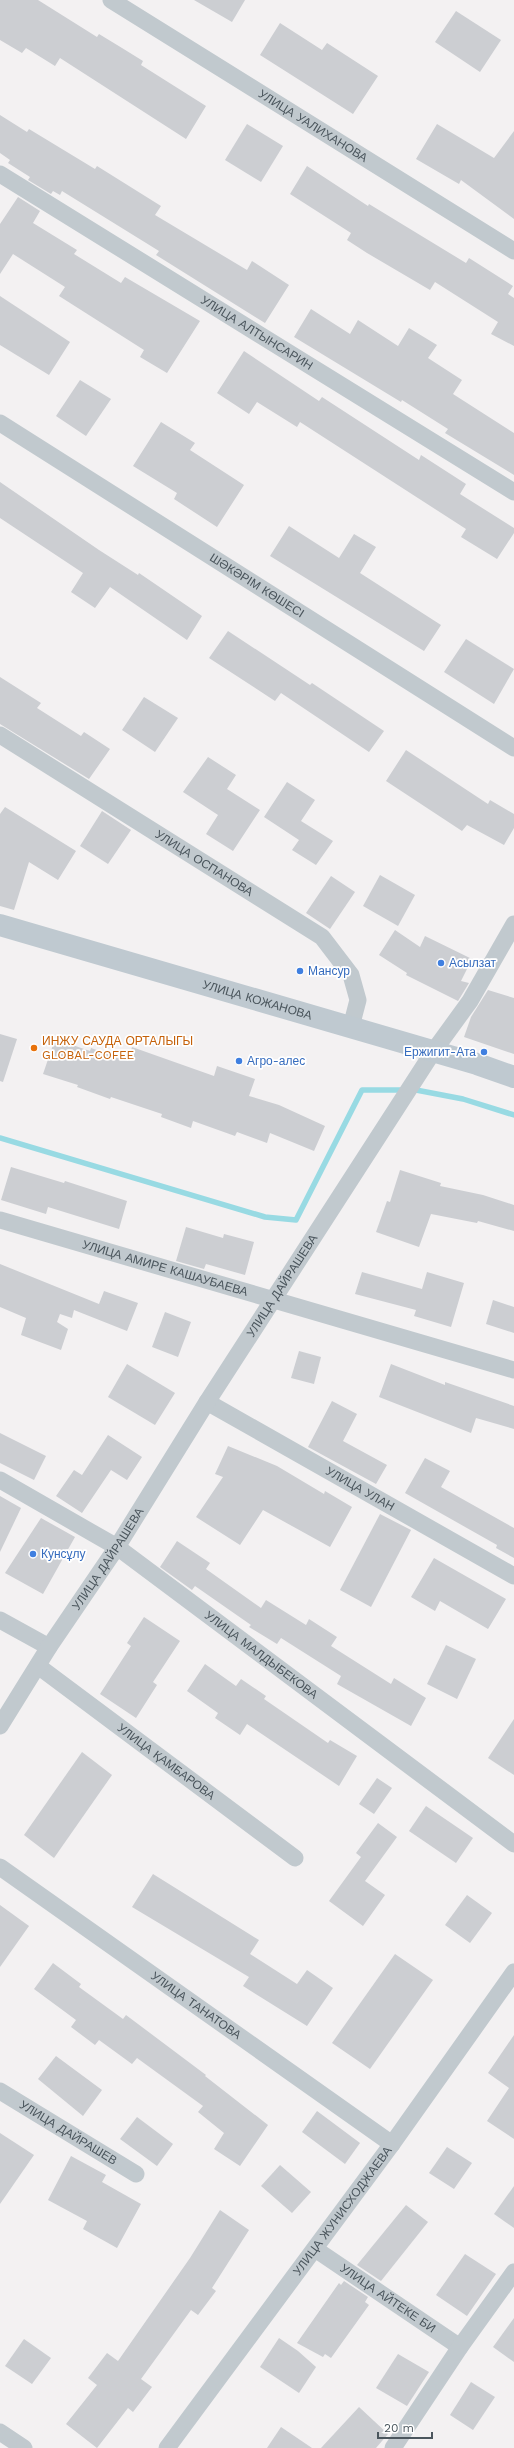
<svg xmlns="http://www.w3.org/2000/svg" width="514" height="2448" viewBox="0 0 514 2448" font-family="'Work Sans',sans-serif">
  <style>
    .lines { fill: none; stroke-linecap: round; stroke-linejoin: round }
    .stream { stroke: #98dae3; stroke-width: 5.5 }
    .building { fill: #ccced2 }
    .minor { stroke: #c1c9ce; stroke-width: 17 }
    .secondary { stroke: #bfc9d0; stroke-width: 22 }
    .shop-dot { fill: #3f7fe0; stroke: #fff; stroke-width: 1.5 }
    .food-dot { fill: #e8710a; stroke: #fff; stroke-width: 1.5 }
    .labels { text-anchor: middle; stroke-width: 3.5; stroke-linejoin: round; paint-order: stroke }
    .street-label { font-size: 12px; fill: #4b565d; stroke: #fff }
    .shop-label { font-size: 12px; fill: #366cbe; stroke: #fff; text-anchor: start }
    .food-label { font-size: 12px; fill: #c56008; stroke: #fff; text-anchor: start }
  </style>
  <rect width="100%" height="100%" fill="#f3f1f2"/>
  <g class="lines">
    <path class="stream" d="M0 1138 265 1217 296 1220 362 1090H416L463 1099 514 1115"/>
  </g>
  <g class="building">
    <path d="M0 0H38L97 37 99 34 122 48 143 61 141 65 206 106 186 139 60 58 55 66 26 48 22 53 0 40Z"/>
    <path d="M194 0H245L232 22Z"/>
    <path d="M456 11 501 40 480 72 435 42Z"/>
    <path d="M280 23 322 50 327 43 378 76 353 114 260 55Z"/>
    <path d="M0 115 27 132 29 129 95 169 97 166 161 206 155 215 247 270 252 261 289 285 265 323 156 255 159 251 62 191 60 195 53 191 51 194 28 180 30 177 8 163 10 160 0 153Z"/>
    <path d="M247 124 283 146 261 182 225 160Z"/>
    <path d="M437 124 494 158 514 131V219L461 180 459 184 416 159Z"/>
    <path d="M307 166 368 206 369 204 466 263 469 258 513 286 508 294 514 298V346L491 334 498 322 435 282 430 290 367 253 347 240 351 233 290 194Z"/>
    <path d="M18 197 40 211 33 223 77 250 74 254 121 283 125 277 200 321 167 373 140 357 144 350 59 296 65 287 13 254 0 274V224Z"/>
    <path d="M0 296 70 342 49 375 0 345Z"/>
    <path d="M311 309 350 334 358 320 398 346 409 328 437 345 428 358 462 380 453 394 514 433V475L445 433 448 429 402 400 401 402 294 337Z"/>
    <path d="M244 351 319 401 322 397 419 460 421 455 466 484 460 494 514 528V533L497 559 461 537 466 529 300 422 297 427 257 402 249 414 217 393Z"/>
    <path d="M80 380 111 399 86 436 56 416Z"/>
    <path d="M161 422 195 443 190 450 244 485 217 527 174 499 177 493 133 466Z"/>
    <path d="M0 482 99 550 138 575 139 573 202 616 187 640 110 587 95 608 71 592 83 573 0 518Z"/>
    <path d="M289 526 339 558 354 534 376 547 360 573 441 625 424 651 270 556Z"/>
    <path d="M228 631 310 685 312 683 384 731 369 752 281 693 275 701 209 658Z"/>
    <path d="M466 639 514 669 494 704 444 672Z"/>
    <path d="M0 677 41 703 37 708 81 736 84 732 110 749 89 779 0 724Z"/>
    <path d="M144 697 178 718 155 752 122 730Z"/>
    <path d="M406 750 488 804 490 800 514 814V828L504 845 467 825 462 831 386 781Z"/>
    <path d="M208 757 236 775 227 789 260 810 233 851 206 834 218 815 183 792Z"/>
    <path d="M287 782 315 800 301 821 333 841 316 865 292 850 299 840 264 817Z"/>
    <path d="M5 807 76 851 58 880 29 862 14 910 0 906V814Z"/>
    <path d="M102 811 131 830 108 864 80 846Z"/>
    <path d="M380 875 415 895 398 926 363 906Z"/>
    <path d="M331 876 355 892 330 929 306 913Z"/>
    <path d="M395 930 420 947 425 936 472 959 461 981 469 983 458 1001 406 975 407 973 379 955Z"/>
    <path d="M488 990 514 998V1054L464 1037 471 1017Z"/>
    <path d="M0 1034 17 1039 3 1082 0 1081Z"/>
    <path d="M55 1039 90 1051 91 1048 128 1061 132 1047 214 1076 217 1066 255 1079 249 1096 279 1105 325 1126 314 1151 270 1133 267 1143 237 1132 235 1136 193 1121 191 1128 161 1117 162 1114 111 1097 110 1099 77 1087 78 1085 43 1074Z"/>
    <path d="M11 1167 64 1183 65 1181 127 1201 119 1229 48 1207 46 1214 1 1200Z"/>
    <path d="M400 1170 441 1183 440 1186 483 1195 514 1205V1231L478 1221 477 1223 431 1214 419 1247 376 1232 387 1201 390 1202Z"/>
    <path d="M186 1227 223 1238 224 1234 254 1242 245 1275 206 1264 204 1269 176 1261Z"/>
    <path d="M0 1264 99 1304 104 1291 138 1303 127 1331 74 1310 72 1318 60 1314 57 1322 68 1329 61 1350 21 1335 26 1318 0 1307Z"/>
    <path d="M362 1272 422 1289 427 1272 464 1283 451 1327 414 1316 416 1310 355 1294Z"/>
    <path d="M493 1300 514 1307V1333L486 1324Z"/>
    <path d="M165 1312 191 1322 178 1357 152 1347Z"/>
    <path d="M299 1351 321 1357 314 1384 291 1378Z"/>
    <path d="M127 1364 175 1393 155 1425 108 1397Z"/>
    <path d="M391 1364 445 1385V1382L514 1406V1429L476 1418 471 1433 379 1397Z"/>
    <path d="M332 1401 357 1414 343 1441 387 1465 376 1484 308 1447Z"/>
    <path d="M0 1433 46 1456 34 1480 0 1463Z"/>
    <path d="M108 1435 142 1457 127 1480 111 1470 82 1513 56 1496 74 1470 82 1475Z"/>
    <path d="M228 1446 277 1466 324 1494 325 1491 352 1507 330 1547 263 1510 240 1545 196 1517 223 1477 215 1474Z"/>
    <path d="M425 1458 450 1471 441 1487 514 1528V1558L496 1548 497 1545 405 1493Z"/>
    <path d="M0 1496 21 1508 0 1552Z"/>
    <path d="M380 1514 411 1530 371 1607 340 1590Z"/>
    <path d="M41 1518 75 1537 43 1594 5 1573Z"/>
    <path d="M177 1541 210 1563 206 1569 261 1608 266 1600 306 1625 309 1619 337 1637 331 1646 391 1684 394 1678 426 1698 411 1726 337 1684 341 1676 281 1638 277 1644 249 1627 251 1625 195 1586 192 1590 160 1567Z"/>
    <path d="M434 1558 506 1599 488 1629 440 1601 435 1611 411 1597Z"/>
    <path d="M144 1617 180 1641 153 1682 157 1685 136 1718 100 1694 131 1646 127 1643Z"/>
    <path d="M446 1645 476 1659 457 1699 427 1684Z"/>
    <path d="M205 1664 236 1686 241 1679 266 1696 264 1699 328 1743 330 1740 357 1756 339 1786 247 1724 240 1735 215 1718 218 1713 187 1691Z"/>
    <path d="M514 1719V1775L488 1758Z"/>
    <path d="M82 1752 112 1775 54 1858 24 1835Z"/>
    <path d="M377 1778 392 1788 374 1814 359 1804Z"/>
    <path d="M426 1806 473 1838 456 1863 409 1831Z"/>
    <path d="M378 1823 397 1837 365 1881 385 1895 363 1926 329 1901 361 1857 356 1853Z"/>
    <path d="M153 1874 259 1940 250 1954 297 1984 307 1970 333 1988 307 2026 243 1986 249 1977 132 1907Z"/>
    <path d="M467 1895 492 1913 470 1943 445 1925Z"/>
    <path d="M0 1905 29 1926 0 1967Z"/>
    <path d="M395 1954 433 1980 370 2069 332 2043Z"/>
    <path d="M53 1963 81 1984 79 1987 123 2019 126 2015 206 2075 205 2076 268 2125 240 2166 214 2149 224 2133 198 2112 203 2106 137 2058 132 2064 99 2040 95 2045 71 2027 76 2020 34 1989Z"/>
    <path d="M514 2035V2139L487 2121 509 2088 488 2073Z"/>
    <path d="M56 2056 102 2090 83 2116 38 2079Z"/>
    <path d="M317 2111 360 2143 345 2164 302 2132Z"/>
    <path d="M137 2117 173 2144 157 2166 120 2139Z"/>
    <path d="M0 2133 34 2155 0 2204Z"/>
    <path d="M447 2147 472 2163 454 2189 429 2173Z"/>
    <path d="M71 2156 106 2175 102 2182 141 2204 117 2248 83 2229 87 2221 48 2200Z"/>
    <path d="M280 2165 311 2192 292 2213 261 2186Z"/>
    <path d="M514 2186V2228L494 2214Z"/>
    <path d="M406 2205 428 2222 381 2281 357 2265Z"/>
    <path d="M220 2210 249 2230 212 2288 216 2291 198 2315 191 2310 141 2379 152 2387 133 2412 128 2408 97 2448 66 2424 97 2385 88 2378 107 2353 118 2361 190 2258Z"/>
    <path d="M465 2254 496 2274 467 2316 436 2295Z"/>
    <path d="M344 2281 368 2297 365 2302 369 2305 331 2358 325 2354 323 2357 297 2343 339 2283 341 2285Z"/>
    <path d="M514 2318V2362L493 2347Z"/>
    <path d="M279 2338 298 2351 316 2367 299 2393 260 2367Z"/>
    <path d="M24 2339 51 2358 32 2384 5 2366Z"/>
    <path d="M398 2354 429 2372 407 2406 376 2388Z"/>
    <path d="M471 2382 495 2397 473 2430 450 2415Z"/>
    <path d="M359 2407 388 2434 376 2448H321Z"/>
    <path d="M281 2427 312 2448H267Z"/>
  </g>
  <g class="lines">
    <g class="minor">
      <path id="s1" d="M111 0 514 251"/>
      <path id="s2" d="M0 174 514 492"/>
      <path id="s3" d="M0 423 514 748"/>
      <path id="s4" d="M0 735 322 937 351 975 358 1000 351 1027"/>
      <path id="s5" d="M0 1220 514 1370"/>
      <path id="s6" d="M207 1402 514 1576"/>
      <path id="s7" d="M0 1480 117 1547 514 1844"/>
      <path d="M0 1620 49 1647"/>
      <path id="s8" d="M38 1666 295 1858"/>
      <path id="s9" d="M0 1726 49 1647 117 1547 207 1402 433 1052 470 1001 514 924"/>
      <path id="s10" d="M0 1867 392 2144"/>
      <path id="s11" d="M0 2091 136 2174"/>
      <path id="s12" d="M315 2249 460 2347"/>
      <path d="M0 2432 24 2448"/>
      <path id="s13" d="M167 2448 392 2144 514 1972"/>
      <path d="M393 2448 460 2347 514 2272"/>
    </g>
    <path class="secondary" id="s14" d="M0 925 477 1064 514 1077"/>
  </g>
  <g class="shop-dot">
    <circle cx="441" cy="963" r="4"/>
    <circle cx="300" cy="971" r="4"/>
    <circle cx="484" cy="1052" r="4"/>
    <circle cx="239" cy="1061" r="4"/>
    <circle cx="33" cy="1554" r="4"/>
  </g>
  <circle class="food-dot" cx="34" cy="1048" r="4"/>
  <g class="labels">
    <g class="street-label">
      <text dy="4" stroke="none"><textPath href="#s1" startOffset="238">УЛИЦА УАЛИХАНОВА</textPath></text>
      <text dy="4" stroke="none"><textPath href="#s2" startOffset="302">УЛИЦА АЛТЫНСАРИН</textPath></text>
      <text dy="4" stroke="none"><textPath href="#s3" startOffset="304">ШӘКӘРІМ КӨШЕСІ</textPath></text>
      <text dy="4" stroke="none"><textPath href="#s4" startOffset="241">УЛИЦА ОСПАНОВА</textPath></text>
      <text dy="4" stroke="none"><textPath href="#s14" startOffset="268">УЛИЦА КОЖАНОВА</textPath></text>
      <text dy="4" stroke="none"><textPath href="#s5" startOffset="172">УЛИЦА АМИРЕ КАШАУБАЕВА</textPath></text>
      <text dy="4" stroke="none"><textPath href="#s9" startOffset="523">УЛИЦА ДАЙРАШЕВА</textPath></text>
      <text dy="4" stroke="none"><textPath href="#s6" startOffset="176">УЛИЦА УЛАН</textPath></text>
      <text dy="4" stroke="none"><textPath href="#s9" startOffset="199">УЛИЦА ДАЙРАШЕВА</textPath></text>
      <text dy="4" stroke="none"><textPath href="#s7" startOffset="315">УЛИЦА МАЛДЫБЕКОВА</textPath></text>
      <text dy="4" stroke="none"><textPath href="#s8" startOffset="160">УЛИЦА ҚАМБАРОВА</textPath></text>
      <text dy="4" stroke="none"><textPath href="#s10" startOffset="240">УЛИЦА ТАНАТОВА</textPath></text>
      <text dy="4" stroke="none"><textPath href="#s11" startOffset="80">УЛИЦА ДАЙРАШЕВ</textPath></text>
      <text dy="4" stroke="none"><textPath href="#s13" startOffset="295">УЛИЦА ЖУНИСХОДЖАЕВА</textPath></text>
      <text dy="4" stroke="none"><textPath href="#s12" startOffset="88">УЛИЦА АЙТЕКЕ БИ</textPath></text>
    </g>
    <g class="shop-label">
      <text x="449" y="967">Асылзат</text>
      <text x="308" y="975">Мансур</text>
      <text x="476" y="1056" text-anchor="end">Ержигит-Ата</text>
      <text x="247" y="1065">Агро-алес</text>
      <text x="41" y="1558">Кунсұлу</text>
    </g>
    <g class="food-label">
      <text x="42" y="1045">ИНЖУ САУДА ОРТАЛЫГЫ<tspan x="42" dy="14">GLOBAL-COFEE</tspan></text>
    </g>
  </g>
  <path d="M378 2432v6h54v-6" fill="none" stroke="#4b565d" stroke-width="2"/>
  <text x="384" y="2432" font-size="12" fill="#4b565d" stroke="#ffffff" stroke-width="3" paint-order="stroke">20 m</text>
</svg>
